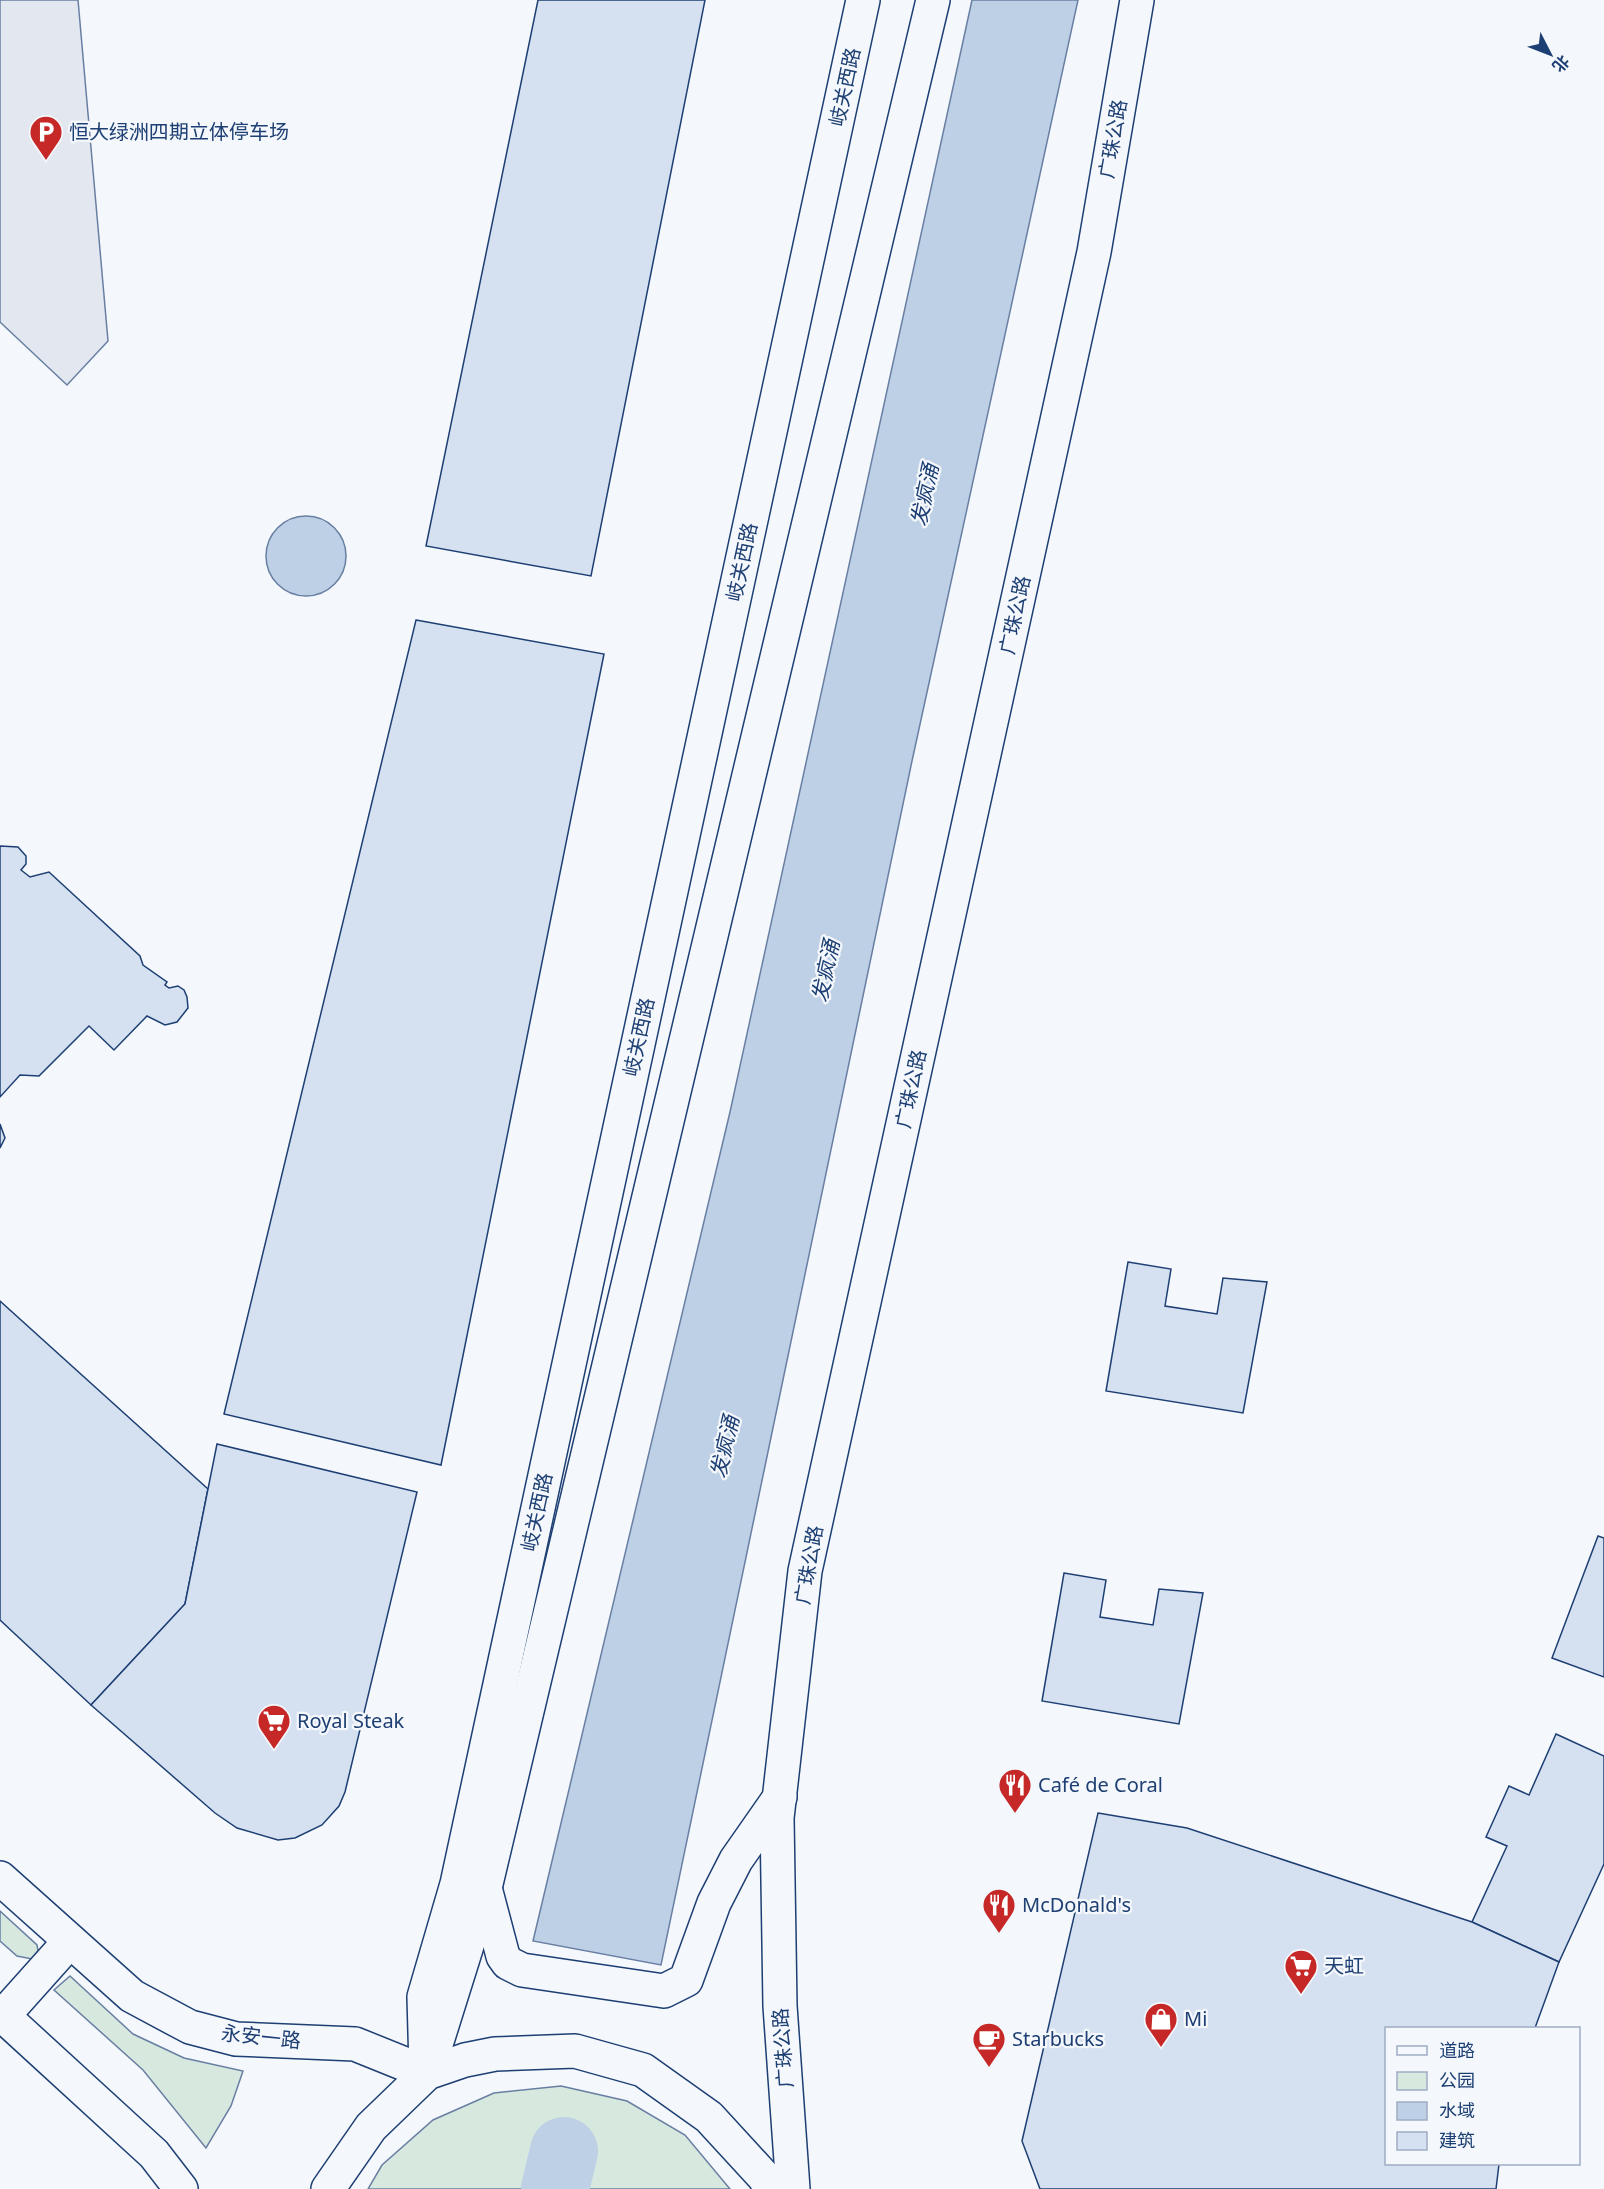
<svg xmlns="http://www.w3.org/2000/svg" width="1604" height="2189" viewBox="0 0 1604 2189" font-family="'Noto Sans','Noto Sans SC',sans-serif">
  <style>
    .green { fill: #d7e8df; stroke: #687fa3; stroke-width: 1.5 }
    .parking { fill: #e3e8f0; stroke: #687fa3; stroke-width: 1.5 }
    .water { fill: #bed0e5; stroke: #687fa3; stroke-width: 1.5 }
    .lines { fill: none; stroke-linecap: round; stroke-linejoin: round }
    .river { stroke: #bed0e5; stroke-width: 68 }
    .building { fill: #d5e0f0; stroke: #1d3f73; stroke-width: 1.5 }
    .tertiary-casing { stroke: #1d3f73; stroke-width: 36 }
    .secondary-casing { stroke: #1d3f73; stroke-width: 36 }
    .tertiary { stroke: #f4f7fb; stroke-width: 33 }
    .secondary { stroke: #f4f7fb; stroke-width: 33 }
    .labels { text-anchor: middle; stroke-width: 4.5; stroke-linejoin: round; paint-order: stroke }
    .street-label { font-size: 20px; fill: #1d3f73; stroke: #f4f7fb }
    .poi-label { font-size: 20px; fill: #1d3f73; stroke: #f4f7fb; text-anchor: start }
    .water-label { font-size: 21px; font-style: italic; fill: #1d3f73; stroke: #f4f7fb }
  </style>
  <rect width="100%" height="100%" fill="#f4f7fb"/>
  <g class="green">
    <path d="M0 1911 37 1945 38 1951 32 1959 17 1956 0 1941Z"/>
    <path d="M70 1976 133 2034 184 2058 243 2071 231 2106 206 2148 143 2070 54 1990Z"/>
    <path d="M561 2086 627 2101 685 2135 730 2189H368L382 2165 433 2120 494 2093Z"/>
  </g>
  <path class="parking" d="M0 0H78L108 341 67 385 0 322Z"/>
  <g class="water">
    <path d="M972 0H1078L912 761 661 1965 533 1941 730 1112Z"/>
    <circle cx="306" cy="556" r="40"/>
  </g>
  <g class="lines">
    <path class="river" d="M555 2189 564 2151"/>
  </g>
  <g class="building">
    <path d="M538 0H705L591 576 426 546Z"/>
    <path d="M416 620 604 654 441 1465 224 1414Z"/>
    <path d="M0 846 18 847 26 856V864L21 870 30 877 49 872 140 956 143 965 167 982 165 985 169 988 178 986 184 990 187 997 188 1008 177 1022 165 1025 147 1016 114 1050 89 1026 39 1076 20 1075 0 1097Z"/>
    <path d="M0 1124 5 1138 0 1148Z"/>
    <path d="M1128 1262 1171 1269 1165 1306 1217 1314 1223 1278 1267 1282 1243 1413 1106 1391Z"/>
    <path d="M0 1301 208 1489 185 1604 91 1705 0 1620Z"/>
    <path d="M217 1444 417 1492 345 1792 339 1806 322 1825 295 1838 278 1840 237 1828 215 1813 91 1705 185 1604Z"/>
    <path d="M1598 1536 1604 1538V1677L1552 1658Z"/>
    <path d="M1064 1573 1106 1580 1100 1617 1153 1625 1159 1589 1203 1593 1179 1724 1042 1701Z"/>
    <path d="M1556 1734 1604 1756V1864L1559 1962 1472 1922 1507 1846 1486 1837 1509 1786 1529 1795Z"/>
    <path d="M1098 1813 1187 1828 1472 1922 1559 1962 1535 2028H1386V2164H1499L1496 2189H1040L1022 2141Z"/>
  </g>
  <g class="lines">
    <defs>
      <path id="tertiary" d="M426 2068 424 1997 457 1884 863 0"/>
      <g id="secondary">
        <path d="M0 1878 132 1996 190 2027 236 2039 355 2044 427 2073"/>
        <path d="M485 1888 503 1956 508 1963 522 1970 664 1991 686 1980 714 1903 736 1860 780 1797"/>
        <path d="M0 2013 154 2154 181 2189"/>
        <path d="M3 2016 70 1941"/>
        <path d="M427 2073 485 1888 933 0"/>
        <path d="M328 2189 371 2127 427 2073 465 2060 495 2054 575 2051 643 2070 709 2117 765 2178 770 2189"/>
        <path d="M793 2189 780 2006 777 1818 805 1571 1094 252 1137 0"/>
      </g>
    </defs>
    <use href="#tertiary" class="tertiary-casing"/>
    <use href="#secondary" class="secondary-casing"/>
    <use href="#tertiary" class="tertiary"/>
    <use href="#secondary" class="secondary"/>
  </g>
  <defs>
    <symbol id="parking-pin" viewBox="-11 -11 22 30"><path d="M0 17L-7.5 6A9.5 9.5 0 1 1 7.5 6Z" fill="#c62828" stroke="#f4f7fb"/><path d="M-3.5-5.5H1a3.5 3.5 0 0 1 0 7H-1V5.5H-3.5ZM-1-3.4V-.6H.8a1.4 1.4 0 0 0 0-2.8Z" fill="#fff"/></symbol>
    <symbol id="supermarket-pin" viewBox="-11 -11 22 30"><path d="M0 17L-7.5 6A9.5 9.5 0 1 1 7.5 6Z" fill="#c62828" stroke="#f4f7fb"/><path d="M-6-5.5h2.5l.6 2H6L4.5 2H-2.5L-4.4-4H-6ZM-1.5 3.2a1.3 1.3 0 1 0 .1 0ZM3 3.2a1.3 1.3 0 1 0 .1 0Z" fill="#fff"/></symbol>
    <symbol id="restaurant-pin" viewBox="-11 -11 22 30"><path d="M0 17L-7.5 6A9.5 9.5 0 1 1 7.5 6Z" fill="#c62828" stroke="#f4f7fb"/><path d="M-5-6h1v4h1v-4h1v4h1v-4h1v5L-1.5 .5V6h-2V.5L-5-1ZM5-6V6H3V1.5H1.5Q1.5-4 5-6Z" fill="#fff"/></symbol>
    <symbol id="shop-pin" viewBox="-11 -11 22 30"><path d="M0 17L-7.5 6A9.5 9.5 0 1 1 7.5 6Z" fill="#c62828" stroke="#f4f7fb"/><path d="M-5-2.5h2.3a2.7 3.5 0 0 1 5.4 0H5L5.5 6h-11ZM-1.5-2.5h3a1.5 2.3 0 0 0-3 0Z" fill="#fff"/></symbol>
    <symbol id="cafe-pin" viewBox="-11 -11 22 30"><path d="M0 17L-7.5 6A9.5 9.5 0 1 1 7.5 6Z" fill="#c62828" stroke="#f4f7fb"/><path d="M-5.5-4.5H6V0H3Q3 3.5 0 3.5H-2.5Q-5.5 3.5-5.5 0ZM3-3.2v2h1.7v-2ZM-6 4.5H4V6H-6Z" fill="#fff"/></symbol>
  </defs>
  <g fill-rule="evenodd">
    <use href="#parking-pin" x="27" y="113" width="38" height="52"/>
    <use href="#supermarket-pin" x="255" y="1702" width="38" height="52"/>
    <use href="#restaurant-pin" x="996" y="1766" width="38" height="52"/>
    <use href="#restaurant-pin" x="980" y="1886" width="38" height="52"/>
    <use href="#supermarket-pin" x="1282" y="1947" width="38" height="52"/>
    <use href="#shop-pin" x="1142" y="2000" width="38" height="52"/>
    <use href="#cafe-pin" x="970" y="2020" width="38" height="52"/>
  </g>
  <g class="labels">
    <g class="street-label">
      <text transform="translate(845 87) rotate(-78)" y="7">岐关西路</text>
      <text transform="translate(1113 139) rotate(-80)" y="7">广珠公路</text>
      <text transform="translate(742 562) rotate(-78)" y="7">岐关西路</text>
      <text transform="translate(1015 615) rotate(-78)" y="7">广珠公路</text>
      <text transform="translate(639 1037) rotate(-78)" y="7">岐关西路</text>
      <text transform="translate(911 1089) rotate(-78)" y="7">广珠公路</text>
      <text transform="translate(537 1512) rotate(-78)" y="7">岐关西路</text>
      <text transform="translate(809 1565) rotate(-80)" y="7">广珠公路</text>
      <text transform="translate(261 2037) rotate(6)" y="7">永安一路</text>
      <text transform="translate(783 2048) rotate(-94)" y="7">广珠公路</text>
    </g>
    <g class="poi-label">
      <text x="69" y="139">恒大绿洲四期立体停车场</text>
      <text x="297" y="1728">Royal Steak</text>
      <text x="1038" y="1792">Café de Coral</text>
      <text x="1022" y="1912">McDonald's</text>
      <text x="1324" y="1973">天虹</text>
      <text x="1184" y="2026">Mi</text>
      <text x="1012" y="2046">Starbucks</text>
    </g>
    <g class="water-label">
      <text transform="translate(925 495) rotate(-78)" y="7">发疯涌</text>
      <text transform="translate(826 971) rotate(-78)" y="7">发疯涌</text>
      <text transform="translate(725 1447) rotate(-77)" y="7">发疯涌</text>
    </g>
  </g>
  <rect x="1385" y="2027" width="195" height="138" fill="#f4f7fb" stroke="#9eadc5" stroke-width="1.5"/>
  <rect x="1397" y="2046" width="30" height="9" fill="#f4f7fb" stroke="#9eadc5" stroke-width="1.5"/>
  <text x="1439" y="2057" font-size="18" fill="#1d3f73">道路</text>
  <rect x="1397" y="2072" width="30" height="18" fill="#d7e8df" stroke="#9eadc5" stroke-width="1.5"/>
  <text x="1439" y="2087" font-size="18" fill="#1d3f73">公园</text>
  <rect x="1397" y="2102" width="30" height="18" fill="#bed0e5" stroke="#9eadc5" stroke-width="1.5"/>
  <text x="1439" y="2117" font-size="18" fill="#1d3f73">水域</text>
  <rect x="1397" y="2132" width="30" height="18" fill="#d5e0f0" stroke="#9eadc5" stroke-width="1.5"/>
  <text x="1439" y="2147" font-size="18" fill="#1d3f73">建筑</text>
  <g transform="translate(1550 54) rotate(132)" stroke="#f4f7fb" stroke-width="4.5" paint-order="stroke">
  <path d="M0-4.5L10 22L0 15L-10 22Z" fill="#1d3f73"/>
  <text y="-9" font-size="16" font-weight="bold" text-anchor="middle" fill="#1d3f73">北</text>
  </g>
</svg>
